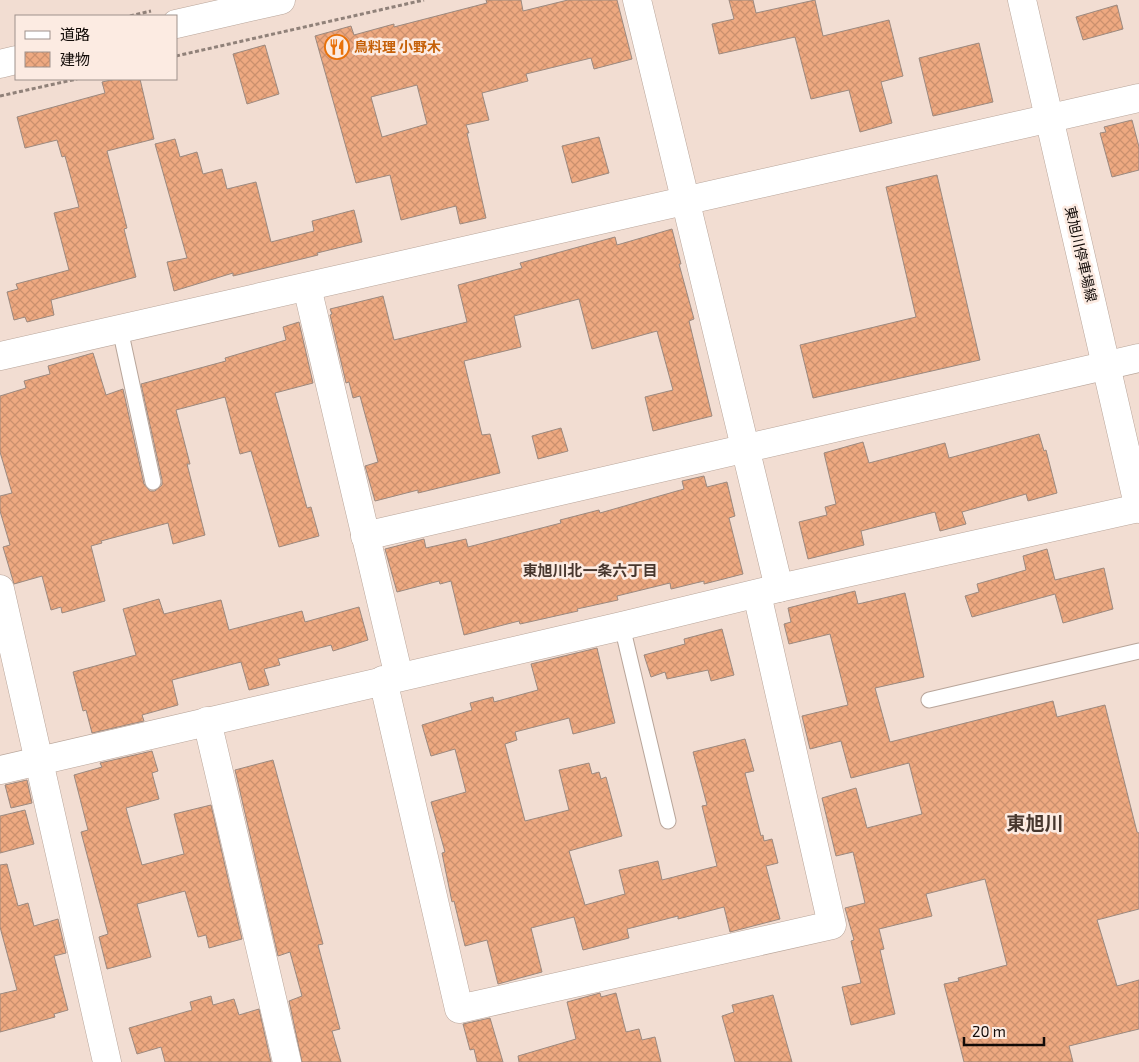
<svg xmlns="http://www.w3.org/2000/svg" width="1139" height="1062" viewBox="0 0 1139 1062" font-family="'Exo 2','Noto Sans JP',sans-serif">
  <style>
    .building { fill: url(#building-cross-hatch); stroke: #9c897f; fill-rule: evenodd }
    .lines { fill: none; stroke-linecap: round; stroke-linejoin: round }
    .lane-casing { stroke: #b8a59a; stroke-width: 17 }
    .street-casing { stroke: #b8a59a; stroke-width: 29 }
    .secondary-casing { stroke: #b8a59a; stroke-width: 29 }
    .primary-casing { stroke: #b8a59a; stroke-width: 29 }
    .path { stroke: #908179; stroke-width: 3; stroke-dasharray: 4 2.5; stroke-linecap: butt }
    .lane { stroke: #fff; stroke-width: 15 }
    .street { stroke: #fff; stroke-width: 28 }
    .secondary { stroke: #fff; stroke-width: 28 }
    .primary { stroke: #fff; stroke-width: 28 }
    .labels { text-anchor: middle; stroke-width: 5; stroke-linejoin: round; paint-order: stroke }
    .food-label { font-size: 14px; font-weight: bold; fill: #c56008; stroke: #fcebe2; text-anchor: start }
    .street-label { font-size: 14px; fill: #120b08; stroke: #fcebe2 }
    .neighbourhood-label { font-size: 15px; font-weight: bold; fill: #47372e; stroke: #fcebe2 }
    .district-label { font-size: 19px; font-weight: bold; fill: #47372e; stroke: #fcebe2 }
  </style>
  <defs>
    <pattern id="building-cross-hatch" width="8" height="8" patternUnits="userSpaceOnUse" patternTransform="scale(1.25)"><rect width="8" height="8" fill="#eea981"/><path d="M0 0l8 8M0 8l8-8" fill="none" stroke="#cb906e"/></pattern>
  </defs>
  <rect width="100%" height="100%" fill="#f2ddd2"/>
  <g class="building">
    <path d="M486 0H521L523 11 568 0H617L632 59 594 69 591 58 526 74 528 81 482 93 489 120 466 125 469 133H467L486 218 460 224 456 206 401 220 390 175 356 183 315 36 351 26 354 35 394 24V27L487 3ZM417 85 427 124 382 137 371 97Z"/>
    <path d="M729 0H753L756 13 815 0 823 36 889 20 903 76 881 82 892 123 860 132 849 90 811 99 795 37 719 54 712 24 734 19Z"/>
    <path d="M1117 5 1123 29 1083 40 1076 17Z"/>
    <path d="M979 43 993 102 933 116 919 58Z"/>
    <path d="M265 45 279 94 247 104 233 54Z"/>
    <path d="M116 79H140L154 139 107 151 127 228 124 229 136 277 51 300 54 315 27 322 25 317 14 320 7 292 18 289 16 284 69 270 54 213 79 207 65 156 62 157 57 140 25 148 17 117 105 93 102 82Z"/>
    <path d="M1132 120 1139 147V170L1112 177 1100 133 1106 132 1104 127Z"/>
    <path d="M599 137 609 173 572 183 562 146Z"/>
    <path d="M175 139 180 157 197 152 203 174 222 169 227 189 256 182 271 242 314 231 312 221 354 210 362 242 317 253 318 255 233 276V273L174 291 167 262 187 258 155 144Z"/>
    <path d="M937 175 980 360 813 398 800 345 916 317 886 187Z"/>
    <path d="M672 229 681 264H679L694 319 689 321 712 416 653 431 645 397 673 390 657 331 592 349 579 299 514 316 521 347 464 361 482 435 490 434 500 473 418 493V490L375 501 365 466 378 462 360 396 353 398 349 382 346 383 330 315 332 314 330 309 383 296 394 340 467 322 458 285 522 268 520 263 615 237 617 245Z"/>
    <path d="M299 322 313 383 275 393 307 508 311 507 319 536 279 547 251 451 240 454 225 397 176 410 190 464H187L205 535 173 544 168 523 101 541 102 543 91 546 105 601 62 613 61 607 51 610 42 576 14 584 3 547 10 545 0 511V496L12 493 0 452V396L26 388 24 381 50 374 48 366 93 353 106 395 123 389 144 484 150 491H155L162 485V480L141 384 226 361 225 358 286 340 283 327Z"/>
    <path d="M561 428 568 451 538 459 532 436Z"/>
    <path d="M1039 434 1044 451 1046 450 1057 493 1028 501 1026 494 962 512 966 524 940 531 935 512 861 531 864 545 808 559 799 522 827 515 825 507 836 504 824 453 863 442 869 463 945 443 949 458Z"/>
    <path d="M704 476 707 487 727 482 735 516 729 518 743 574 704 584V581L671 589 670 583 617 596 618 600 577 609 578 611 520 624 519 621 464 635 451 581 440 584 439 581 397 592 385 549 424 539 426 548 466 539 468 547 561 523 560 520 599 510 600 513 684 489 682 481Z"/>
    <path d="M1047 549 1055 580 1104 568 1113 609 1063 623 1055 594 972 617 965 596 979 592 977 584 1026 570 1023 556Z"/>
    <path d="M855 591 858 604 905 593 924 677 875 688 890 742 1053 701 1057 717 1105 705 1137 832 1139 833V909L1097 920 1117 986 1139 980V1029L1069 1046 1073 1062H964L944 984 959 981 958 978 1007 965 985 879 926 894 932 916 879 929 884 949 880 950 895 1014 851 1025 842 987 861 983 851 941 854 940 845 908 865 903 853 852 836 856 822 798 856 788 867 828 922 814 909 763 851 778 841 741 810 749 802 716 848 705 830 634 789 644 784 624 791 622 788 608Z"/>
    <path d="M159 599 164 614 221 600 229 630 302 611 305 622 359 607 368 640 333 651 331 645 278 659 280 665 264 669 269 685 249 690 241 662 172 680 178 705 142 715 144 721 92 733 86 710 83 711 73 672 136 655 123 609Z"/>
    <path d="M722 629 734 675 711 681 708 670 667 679 665 672 651 677 644 655 685 644 684 639Z"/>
    <path d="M597 648 615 723 573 734 569 718 515 732 517 740 505 744 525 821 569 810 559 770 589 763 592 774 599 772 601 779 606 777 622 836 569 851 585 905 625 894 619 870 658 861 662 880 717 866 702 806 707 805 693 752 745 739 754 771 745 773 761 836 763 835 764 841 772 839 778 863 766 866 780 919 730 932 724 907 678 919V916L627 929 629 938 583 950 574 917 531 928 542 972 498 984 487 940 465 946 454 901 452 902 442 853 445 852 431 802 466 792 455 749 431 756 422 725 472 710 470 703 493 697 494 702 538 690 531 664Z"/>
    <path d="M152 751 158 771 152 773 159 799 126 808 142 865 184 854 174 814 211 805 242 939 209 948 206 935 198 937 185 891 137 904 151 957 107 969 99 937 108 934 81 832 88 830 74 775 102 767 100 763Z"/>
    <path d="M273 760 323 944 318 945 340 1029 332 1031 341 1062H302L289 1001 302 996 290 952 278 956 235 770Z"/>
    <path d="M27 780 32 803 11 808 5 785Z"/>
    <path d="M25 810 34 844 0 853V816Z"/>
    <path d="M7 864 18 906 28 903 34 926 58 919 66 953 54 956 68 1010 54 1014 55 1017 0 1032V994L17 990 0 927V865Z"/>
    <path d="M600 993 601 997 616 993 626 1032 639 1029 642 1040 655 1037 661 1062H519L518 1056 576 1039 567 1002Z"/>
    <path d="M773 995 792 1062H735L722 1016 734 1012 732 1005Z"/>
    <path d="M211 996 213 1005 234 999 239 1015 259 1009 271 1062H165L161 1047 137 1054 129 1028 192 1010 190 1002Z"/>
    <path d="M490 1018 503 1062H477L474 1049 470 1050 463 1024Z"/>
  </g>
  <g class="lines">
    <defs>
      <g id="lane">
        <path d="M120 329 153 482"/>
        <path d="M622 626 668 821"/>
        <path d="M929 700 1139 651"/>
      </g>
      <g id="street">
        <path d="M637 0 779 588"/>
        <path d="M307 287 399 677"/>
        <path d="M0 356 1139 98"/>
        <path d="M365 536 1139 358"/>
        <path d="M0 589 107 1062"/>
        <path d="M383 680 459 1009 832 925 757 594"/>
        <path d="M207 721 287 1062"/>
        <path d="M0 770 622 626 779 588 1139 508"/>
      </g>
      <path id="secondary" d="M1022 0 1139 509"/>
      <g id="primary">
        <path d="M176 24 281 0"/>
        <path d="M0 64 16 60"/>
      </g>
    </defs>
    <use href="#lane" class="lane-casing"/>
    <use href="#street" class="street-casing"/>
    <use href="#secondary" class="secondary-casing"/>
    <use href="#primary" class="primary-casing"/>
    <g class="path">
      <path d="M130 16 151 11"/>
      <path d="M176 56 424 0"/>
      <path d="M0 96 77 79"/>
    </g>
    <use href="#lane" class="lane"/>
    <use href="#street" class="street"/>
    <use href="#secondary" class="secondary"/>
    <use href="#primary" class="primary"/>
  </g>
  <defs>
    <symbol id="restaurant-ring" viewBox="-11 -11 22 22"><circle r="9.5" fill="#fcebe2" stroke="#e8710a" stroke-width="1.5"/><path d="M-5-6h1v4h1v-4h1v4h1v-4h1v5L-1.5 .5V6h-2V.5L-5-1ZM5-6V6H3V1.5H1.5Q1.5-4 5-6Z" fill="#e8710a"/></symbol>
  </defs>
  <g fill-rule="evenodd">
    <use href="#restaurant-ring" x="323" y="33" width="28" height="28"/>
  </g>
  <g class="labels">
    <g class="food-label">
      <text x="354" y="52">鳥料理 小野木</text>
    </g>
    <g class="street-label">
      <text transform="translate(1081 254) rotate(77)" y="5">東旭川停車場線</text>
    </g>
    <g class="neighbourhood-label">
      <text x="590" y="576">東旭川北一条六丁目</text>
    </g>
    <g class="district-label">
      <text x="1035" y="830">東旭川</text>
    </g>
  </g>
  <rect x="15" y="15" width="162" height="65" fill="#fcebe2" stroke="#9e918b"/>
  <rect x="25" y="31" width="25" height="8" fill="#ffffff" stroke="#9e918b"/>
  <text x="60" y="40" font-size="15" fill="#120b08">道路</text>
  <rect x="25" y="52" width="25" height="15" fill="url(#building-cross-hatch)" stroke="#9e918b"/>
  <text x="60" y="65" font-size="15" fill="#120b08">建物</text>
  <path d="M964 1037v8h80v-8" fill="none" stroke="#120b08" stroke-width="2.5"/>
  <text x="972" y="1037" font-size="15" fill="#120b08" stroke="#fcebe2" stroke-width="4" paint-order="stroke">20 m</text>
</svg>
